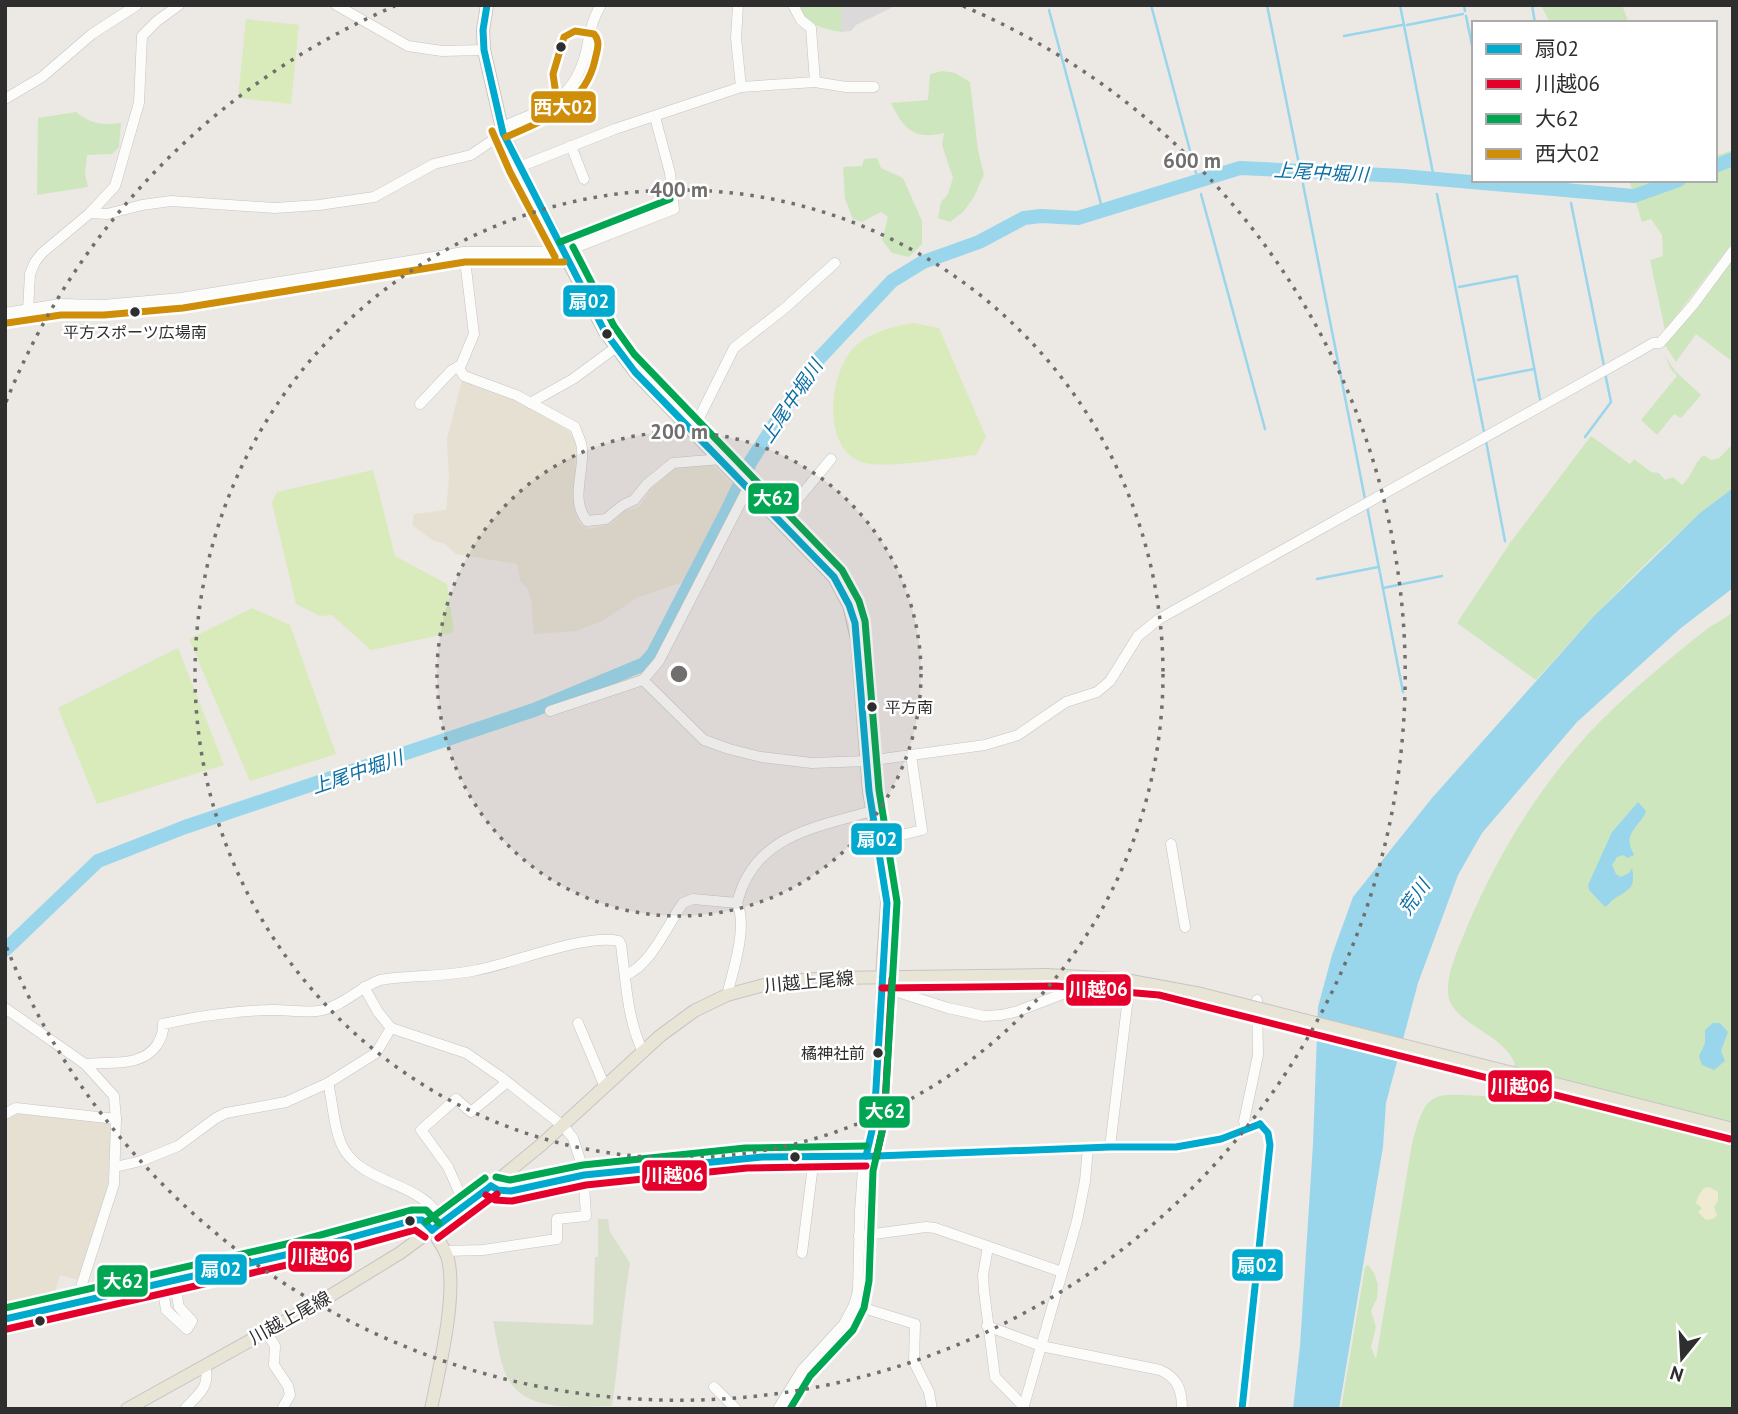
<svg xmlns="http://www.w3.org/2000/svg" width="1738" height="1414" viewBox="0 0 1738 1414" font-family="'PT Sans','Noto Sans JP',sans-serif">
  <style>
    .industrial { fill: #dcd9db }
    .education { fill: #e6e0d3 }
    .green { fill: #cee6be }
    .sand { fill: #f0ead3 }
    .cemetery { fill: #d8e0cc }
    .pitch { fill: #d9eabb }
    .water { fill: #99d6ec }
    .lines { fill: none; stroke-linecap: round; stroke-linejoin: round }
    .stream { stroke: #99d6ec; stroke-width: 2.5 }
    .river { stroke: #99d6ec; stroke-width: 14 }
    .minor-casing { stroke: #c5c4c5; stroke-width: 11 }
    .major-casing { stroke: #c6c5c4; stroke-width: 14 }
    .minor { stroke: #fcfcfb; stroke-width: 10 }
    .major { stroke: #e8e4d6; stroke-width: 12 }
    .major-bridge-casing { stroke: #c6c5c4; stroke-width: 14; stroke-linecap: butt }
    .major-bridge { stroke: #e8e4d6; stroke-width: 12 }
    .bus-1-casing { stroke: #fff; stroke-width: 12 }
    .bus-2-casing { stroke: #fff; stroke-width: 12 }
    .bus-3-casing { stroke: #fff; stroke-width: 12 }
    .bus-4-casing { stroke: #fff; stroke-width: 12 }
    .bus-1 { stroke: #00a9ce; stroke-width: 7 }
    .bus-2 { stroke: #e4002b; stroke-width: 7 }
    .bus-3 { stroke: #00a651; stroke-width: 7 }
    .bus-4 { stroke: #cf8e09; stroke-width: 7 }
    .ring { fill: none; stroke: #706f6e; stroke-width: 3.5; stroke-dasharray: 3.5 7 }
    .bus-dot { fill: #2e2e2e; stroke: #fff; stroke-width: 2.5 }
    .labels { text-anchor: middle; stroke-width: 5; stroke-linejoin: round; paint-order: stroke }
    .bus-label { font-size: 16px; fill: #2e2e2e; stroke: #fff }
    .street-label { font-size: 18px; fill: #2e2e2e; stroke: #fff }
    .water-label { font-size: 19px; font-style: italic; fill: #0d6fa3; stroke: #fff }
    .centre { fill: #706f6e; stroke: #fff; stroke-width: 3.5 }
    .ring-label { font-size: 21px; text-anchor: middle; font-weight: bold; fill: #706f6e; stroke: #fff; stroke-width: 5; stroke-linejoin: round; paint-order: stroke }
    .line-badge { stroke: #fff; stroke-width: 2.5 }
    .badge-label { font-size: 19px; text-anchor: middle; font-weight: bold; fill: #fff }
  </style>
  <rect width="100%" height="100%" fill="#ece8e4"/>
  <path class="industrial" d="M841 5H897L856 25 851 31 841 32Z"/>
  <g class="education">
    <path d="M462 380 515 399 569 431 576 442 574 507 579 523 589 529 611 524 624 511 639 507 650 490 676 467 713 465 735 486 686 581 636 598 603 621 576 631 534 634 531 601 528 589 520 581 517 564 456 554 445 544 432 540 412 525 414 514 446 510 449 480 447 439Z"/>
    <path d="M17 1111 111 1120 110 1159 107 1198 96 1233 78 1280 60 1275 51 1304 5 1313V1118Z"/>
  </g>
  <g class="green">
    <path d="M797 5H841V32C819 28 808 25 797 5Z"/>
    <path d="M1541 5H1622L1629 23H1550Z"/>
    <path d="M942 71 955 73 970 82 978 150 984 174 974 197 963 212 950 222 938 218 941 202 948 194 953 178 942 145 944 133C913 140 904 129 891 103L928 100 930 74Z"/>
    <path d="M76 112C89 123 103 126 121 123L119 147 112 154 87 155 85 174 88 187 37 195 38 118Z"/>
    <path d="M1733 150V242L1665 330 1650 260 1663 256 1662 235 1651 219 1642 222 1629 180H1715V156Z"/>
    <path d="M877 158 881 168 903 178 922 221V244L909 257 892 253 882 240 888 217 881 212 862 222 853 219 845 199 843 167 862 166 864 159Z"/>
    <path d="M1733 257V362L1696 334 1676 362 1663 342Z"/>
    <path d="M1664 354 1675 371 1701 395 1681 418 1674 414 1657 435 1641 420 1677 376 1671 369Z"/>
    <path d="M1591 436 1630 464 1634 459 1651 472 1659 473 1665 480 1673 477 1682 485C1693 475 1694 462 1704 455L1711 460 1719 458 1733 444V488C1660 543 1597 613 1536 680L1457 623 1510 543Z"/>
    <path d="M1733 611V1409H1341L1365 1267 1368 1265 1374 1273 1378 1285 1377 1298 1371 1311 1376 1327 1371 1347 1376 1359 1412 1144C1426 1091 1430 1093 1483 1096 1488 1096 1495 1096 1499 1092 1505 1086 1510 1072 1515 1064 1503 1032 1450 1024 1448 993 1447 972 1459 946 1467 927 1500 848 1551 767 1614 708 1642 682 1673 656 1703 632 1712 624 1725 620 1733 611Z"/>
  </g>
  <path class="sand" d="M1709 1187 1718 1192V1201L1714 1207 1717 1215 1713 1219 1706 1220 1698 1212 1702 1208 1696 1203C1698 1196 1702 1187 1709 1187Z"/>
  <path class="cemetery" d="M598 1219H608L610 1232 630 1263C622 1311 619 1358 612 1406 577 1406 524 1414 506 1375 499 1358 497 1339 493 1321L593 1325 595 1257H598Z"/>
  <g class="pitch">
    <path d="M246 19 299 25 291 104 238 98Z"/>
    <path d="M913 323 939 328 986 437 976 455C950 457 880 471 859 461 822 444 830 377 851 351 866 333 892 327 913 323Z"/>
    <path d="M373 470 395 556 447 584 454 632 371 650 332 615 320 616 296 604 272 503 277 492Z"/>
    <path d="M252 608 290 625 336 754 250 781 189 639Z"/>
    <path d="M178 648 224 765 97 804 58 708Z"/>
  </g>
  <g class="water">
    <path d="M1733 488V588L1681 628 1577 722 1482 833 1458 875 1418 983 1386 1103 1383 1147 1339 1409H1293L1300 1346 1313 1144 1318 1007 1332 955 1353 897 1432 798 1594 616 1700 513Z"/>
    <path d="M1638 802 1646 811C1643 822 1627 831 1630 844 1630 848 1633 851 1634 855L1628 858 1623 855 1617 857 1612 865 1616 874 1621 877 1629 873 1632 868C1636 889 1629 889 1614 899 1611 901 1608 905 1605 907L1589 890 1588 885 1612 832Z"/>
    <path d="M1713 1023H1720L1728 1032 1721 1051 1725 1061 1714 1070 1702 1065 1699 1056 1705 1043V1030Z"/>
  </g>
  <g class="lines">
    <g class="stream">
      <path d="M1151 5 1196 173"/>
      <path d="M1267 5 1299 164"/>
      <path d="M1400 5 1433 173"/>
      <path d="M1464 5 1465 11"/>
      <path d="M1532 5 1535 23"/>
      <path d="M1049 10 1101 204"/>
      <path d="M1466 16 1474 55"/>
      <path d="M1407 25 1463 14"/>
      <path d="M1344 36 1402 25"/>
      <path d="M1567 180 1568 186"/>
      <path d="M1303 184 1365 499"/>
      <path d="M1201 194 1265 429"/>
      <path d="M1437 194 1484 432"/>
      <path d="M1571 203 1604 366"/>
      <path d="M1459 287 1517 276 1540 399"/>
      <path d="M1478 380 1534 369"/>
      <path d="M1585 437 1611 402 1605 373"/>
      <path d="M1486 441 1505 541"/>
      <path d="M1367 506 1403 692"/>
      <path d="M1317 579 1378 567"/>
      <path d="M1383 588 1442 576"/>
    </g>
    <g class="river">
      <path d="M1715 166 1733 159"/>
      <path d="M5 950 98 861 185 827 534 710 644 664 653 654 726 513 751 461 813 365 892 281 923 262 979 242 1024 218 1041 216 1078 218 1240 168 1402 176 1634 196 1679 180"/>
    </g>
    <defs>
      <g id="minor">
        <path d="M336 5 408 46 442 51 484 50"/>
        <path d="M738 5 736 38 741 87"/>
        <path d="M793 5 801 20 811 28 815 82"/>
        <path d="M5 99 42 77 92 34 137 5"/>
        <path d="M502 127C544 109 574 101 586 52 589 36 592 19 601 5"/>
        <path d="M571 146 584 179"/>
        <path d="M519 167 615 129 741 87 815 82 846 87H874"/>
        <path d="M90 213 107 214 142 205 171 201 275 208 319 205 374 197 434 164 471 155 503 133"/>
        <path d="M28 310 30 274 35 262 42 253 90 213 115 186 139 103 142 36 157 21 179 5"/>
        <path d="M5 313 60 304 103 305 181 298 464 252H564L674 209 670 173 655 117"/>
        <path d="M458 367 464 376 516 395 575 427C577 434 582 442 582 449 584 475 570 499 587 521L606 519 623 505 634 500 647 484 673 463 721 459"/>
        <path d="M530 403 573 379 615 348"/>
        <path d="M420 404 452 370 461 365 474 334 464 252"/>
        <path d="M693 430 734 348 785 308 835 263"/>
        <path d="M780 521 831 459"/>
        <path d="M643 680 704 740 729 749 761 757 812 763 867 761 985 745 1018 735 1066 702 1097 692 1110 681 1138 636 1159 619 1636 353 1653 343H1660L1693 305 1733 251"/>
        <path d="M550 711 643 680 659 661 748 488"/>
        <path d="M877 841 922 830 911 755"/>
        <path d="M1171 844 1185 927"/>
        <path d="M625 975C650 967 668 924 683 903L693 899 737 903"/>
        <path d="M364 987 378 1012 391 1028 466 1053 501 1077 563 1126 573 1138 583 1169 586 1216 557 1219V1239L483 1250 445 1251"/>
        <path d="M882 987 948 1008 984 1016 1001 1015 1018 1011 1078 988 1107 993 1129 989 1256 1018"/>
        <path d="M727 995C733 970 748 927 737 903 754 835 814 828 872 811"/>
        <path d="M5 1008 85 1064 114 1096 116 1119 114 1184 80 1290 78 1302"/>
        <path d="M578 1023 605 1087"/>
        <path d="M85 1064C110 1061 141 1068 157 1045 161 1038 164 1032 163 1024 199 1016 233 1011 270 1010 287 1009 307 1014 323 1010 344 1005 360 987 380 980 412 975 445 977 477 970 514 963 586 933 619 941L621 945C626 981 627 1019 643 1052"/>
        <path d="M328 1083C333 1102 334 1135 345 1151 368 1186 425 1182 443 1223"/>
        <path d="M5 1114 16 1108 116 1119"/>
        <path d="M1246 1129 1244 1121 1258 1055 1257 1000"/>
        <path d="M1110 1147 1129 989"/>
        <path d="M115 1167 141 1161 178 1146 216 1118 226 1113 286 1102 328 1083 376 1053 391 1028"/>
        <path d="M491 1186 498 1190 511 1191 584 1175 762 1157 877 1156 1110 1147H1176L1221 1139 1260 1124 1268 1133 1270 1145 1242 1409"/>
        <path d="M465 1205 448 1167 421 1130 456 1099 471 1112 506 1083"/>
        <path d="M859 1236 926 1227 935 1228 1062 1272"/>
        <path d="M988 1247 983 1275 984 1291 995 1377 1024 1407"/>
        <path d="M802 1253 814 1157"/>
        <path d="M162 1283 166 1310 187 1329 192 1321 179 1307 174 1280"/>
        <path d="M854 1305 915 1324 914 1362 929 1392 932 1409"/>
        <path d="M5 1319 298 1252 414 1220H422L432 1230"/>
        <path d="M987 1326 1041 1346 1160 1370C1178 1378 1182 1390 1182 1409"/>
        <path d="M266 1332 275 1346 274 1365 288 1386 290 1395 282 1409"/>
        <path d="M714 1387 736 1409"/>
        <path d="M185 1409C198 1394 211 1387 205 1366"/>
        <path d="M778 1409 802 1370 844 1324 854 1305 858 1291 860 1211 863 1169 873 1132 882 978"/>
        <path d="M1023 1409 1077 1221 1085 1181 1088 1148"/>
      </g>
      <g id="major">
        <path d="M487 5 483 30 484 50 503 133 519 167 605 332 635 372 834 577 849 605 857 639 869 791 886 886 887 903 882 978"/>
        <path d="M127 1409 325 1299 400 1253 491 1186 541 1145 660 1036 694 1011 727 995 775 982 830 978 1046 975 1120 979"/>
        <path d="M431 1409C439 1370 457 1296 448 1259 445 1248 438 1240 432 1230"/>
      </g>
    </defs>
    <use href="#minor" class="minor-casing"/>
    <use href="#major" class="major-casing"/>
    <use href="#minor" class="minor"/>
    <use href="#major" class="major"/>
    <defs>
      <path id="major-bridge" d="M1120 979 1201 994 1733 1129"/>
    </defs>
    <use href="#major-bridge" class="major-bridge-casing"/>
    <use href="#major-bridge" class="major-bridge"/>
    <defs>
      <g id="bus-1">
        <path d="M487 5 483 30 484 50 503 133 605 332 635 372 834 577 849 605 855 623 869 791 887 903 874 1122 866 1156"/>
        <path d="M491 1186 498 1190 511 1191 584 1175 762 1157 877 1156 1110 1147H1176L1221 1139 1260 1124"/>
        <path d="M432 1230 491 1186"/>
        <path d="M5 1319 298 1252 414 1220H422L432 1230"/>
        <path d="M1242 1409 1270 1145 1268 1133 1260 1124"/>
      </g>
      <g id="bus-2">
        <path d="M882 988 1056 986 1159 995 1730 1139"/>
        <path d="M876 1158 884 1123 892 979"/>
        <path d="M486 1195 495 1200 512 1201 586 1185 747 1168 866 1166"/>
        <path d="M438 1238 497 1194"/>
        <path d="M7 1329 300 1262 415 1230 425 1237"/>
      </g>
      <g id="bus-3">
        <path d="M560 242 670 199"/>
        <path d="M573 247 614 326 634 354 842 570 859 601 865 621 879 790 897 902 884 1123 873 1171 869 1281 864 1308 853 1330 810 1376 790 1409"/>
        <path d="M496 1177 510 1180 583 1165 745 1148 866 1146"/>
        <path d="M426 1222 485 1178"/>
        <path d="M5 1308 295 1242 412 1210H426L439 1223"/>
      </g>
      <g id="bus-4">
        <path d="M492 131 510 172 555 257"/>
        <path d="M506 137C545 120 585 105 595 60 597 50 601 42 594 34L575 31 564 37 553 74 555 88"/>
        <path d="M7 323 61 315H104L183 308 465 262H564"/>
      </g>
    </defs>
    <use href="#bus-1" class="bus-1-casing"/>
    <use href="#bus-2" class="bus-2-casing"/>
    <use href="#bus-3" class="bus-3-casing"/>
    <use href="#bus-4" class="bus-4-casing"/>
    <use href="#bus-1" class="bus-1"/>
    <use href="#bus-2" class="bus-2"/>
    <use href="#bus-3" class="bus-3"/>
    <use href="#bus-4" class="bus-4"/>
  </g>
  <circle cx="679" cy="674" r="242" fill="#706f6e" fill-opacity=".12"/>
  <g class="ring">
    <circle cx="679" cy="674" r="242"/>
    <circle cx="679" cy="674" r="484"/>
    <path d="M6 402A726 726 0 0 1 395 6M963 6A726 726 0 1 1 6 946"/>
  </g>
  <g class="bus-dot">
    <circle cx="561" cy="47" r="6"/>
    <circle cx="135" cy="312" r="6"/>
    <circle cx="607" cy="334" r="6"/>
    <circle cx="872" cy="707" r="6"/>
    <circle cx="878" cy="1053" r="6"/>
    <circle cx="795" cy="1157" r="6"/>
    <circle cx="410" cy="1221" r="6"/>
    <circle cx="40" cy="1321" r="6"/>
  </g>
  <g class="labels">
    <g class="bus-label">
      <text x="135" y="338">平方スポーツ広場南</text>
      <text x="885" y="713" text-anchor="start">平方南</text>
      <text x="865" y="1059" text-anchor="end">橘神社前</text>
    </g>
    <g class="street-label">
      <text transform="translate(809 982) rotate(-5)" y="6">川越上尾線</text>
      <text transform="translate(290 1318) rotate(-29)" y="6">川越上尾線</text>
    </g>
    <g class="water-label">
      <text transform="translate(1321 172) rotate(3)" y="7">上尾中堀川</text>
      <text transform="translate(791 401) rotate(-56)" y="7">上尾中堀川</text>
      <text transform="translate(357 772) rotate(-19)" y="7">上尾中堀川</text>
      <text transform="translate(1414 897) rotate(-55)" y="7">荒川</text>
    </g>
  </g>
  <circle cx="679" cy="674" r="10" class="centre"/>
  <g class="ring-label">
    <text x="1192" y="168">600 m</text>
    <text x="679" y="197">400 m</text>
    <text x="679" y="439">200 m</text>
  </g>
  <g class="line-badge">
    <rect x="530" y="90" width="67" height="34" rx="7" fill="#cf8e09"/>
    <rect x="562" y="284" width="54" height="34" rx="7" fill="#00a9ce"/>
    <rect x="747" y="482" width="53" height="33" rx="7" fill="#00a651"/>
    <rect x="850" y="822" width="53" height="34" rx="7" fill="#00a9ce"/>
    <rect x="1065" y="973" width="67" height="34" rx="7" fill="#e4002b"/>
    <rect x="1487" y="1069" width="66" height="34" rx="7" fill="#e4002b"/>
    <rect x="858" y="1095" width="53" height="34" rx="7" fill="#00a651"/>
    <rect x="641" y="1159" width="67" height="33" rx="7" fill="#e4002b"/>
    <rect x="287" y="1240" width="66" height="33" rx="7" fill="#e4002b"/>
    <rect x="1231" y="1248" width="53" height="34" rx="7" fill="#00a9ce"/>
    <rect x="194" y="1253" width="54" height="33" rx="7" fill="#00a9ce"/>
    <rect x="96" y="1264" width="53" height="34" rx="7" fill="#00a651"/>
  </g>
  <g class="badge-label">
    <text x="563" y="114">西大02</text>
    <text x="589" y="308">扇02</text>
    <text x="773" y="505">大62</text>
    <text x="877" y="846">扇02</text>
    <text x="1098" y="996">川越06</text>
    <text x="1520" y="1093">川越06</text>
    <text x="885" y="1118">大62</text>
    <text x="674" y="1182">川越06</text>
    <text x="320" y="1263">川越06</text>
    <text x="1257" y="1272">扇02</text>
    <text x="221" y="1276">扇02</text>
    <text x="123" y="1288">大62</text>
  </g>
  <rect width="1738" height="1414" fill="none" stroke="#2e2e2e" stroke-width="14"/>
  <rect x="1472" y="21" width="245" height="161" fill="#ffffff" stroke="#ababab" stroke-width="2"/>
  <rect x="1486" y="44" width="35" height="10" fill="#00a9ce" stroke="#ababab" stroke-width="2"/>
  <text x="1535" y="56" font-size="21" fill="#2e2e2e">扇02</text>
  <rect x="1486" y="79" width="35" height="10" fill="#e4002b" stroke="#ababab" stroke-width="2"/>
  <text x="1535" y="91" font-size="21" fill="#2e2e2e">川越06</text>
  <rect x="1486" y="114" width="35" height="10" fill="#00a651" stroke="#ababab" stroke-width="2"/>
  <text x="1535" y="126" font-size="21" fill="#2e2e2e">大62</text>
  <rect x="1486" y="149" width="35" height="10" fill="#cf8e09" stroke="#ababab" stroke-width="2"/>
  <text x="1535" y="161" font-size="21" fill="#2e2e2e">西大02</text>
  <g transform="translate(1682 1358) rotate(198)" stroke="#ffffff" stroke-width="5" paint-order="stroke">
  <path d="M0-5L12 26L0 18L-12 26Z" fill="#2e2e2e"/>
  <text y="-10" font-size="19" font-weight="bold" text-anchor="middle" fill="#2e2e2e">N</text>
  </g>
</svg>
